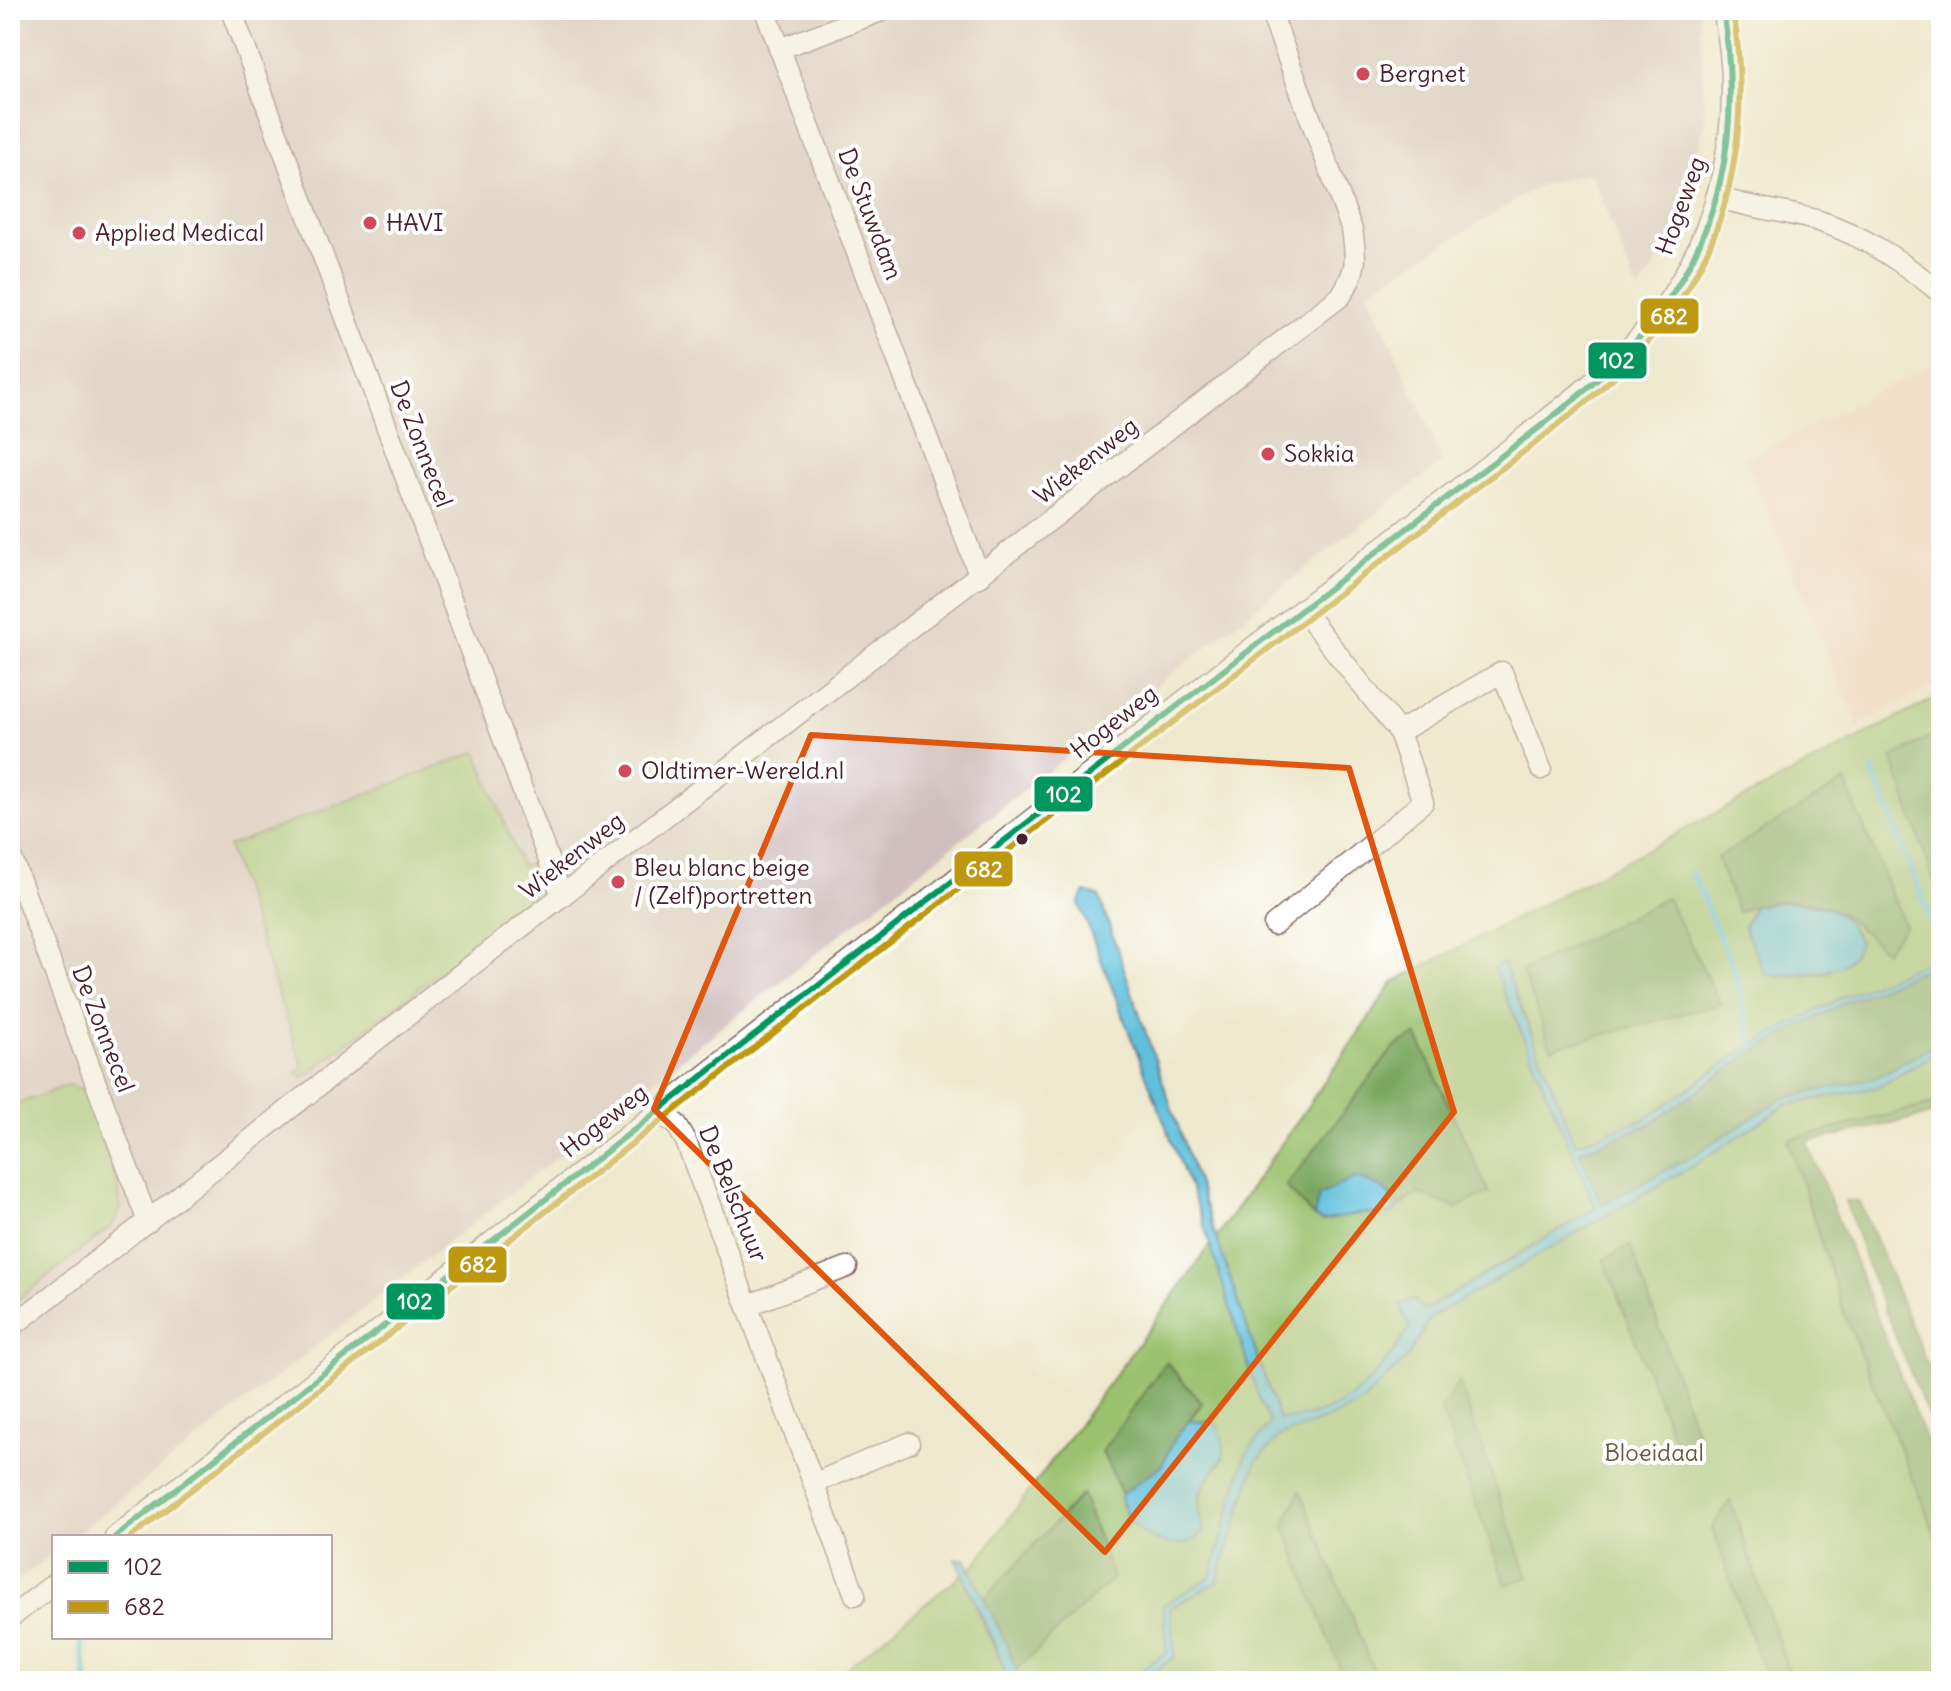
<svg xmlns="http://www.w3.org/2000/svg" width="1951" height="1691" viewBox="0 0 1951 1691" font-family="Delius,sans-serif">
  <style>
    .built { fill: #f6d2c5 }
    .industrial { fill: #d1bfbf }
    .green { fill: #9ac16d; stroke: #72704c; stroke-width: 2; fill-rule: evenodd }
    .forest { fill: #7ba760; stroke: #626346; stroke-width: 2 }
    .water { fill: #5ec0dc; stroke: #547084; stroke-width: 2 }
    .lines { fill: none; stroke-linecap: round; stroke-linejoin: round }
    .stream { stroke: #5ec0dc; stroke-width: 6 }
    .minor-casing { stroke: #836664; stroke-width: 23 }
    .minor { stroke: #fff; stroke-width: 20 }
    .bus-1-casing { stroke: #fff; stroke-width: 12 }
    .bus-2-casing { stroke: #fff; stroke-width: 12 }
    .bus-1 { stroke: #00965e; stroke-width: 6 }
    .bus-2 { stroke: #be980f; stroke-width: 6 }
    .marked { fill: none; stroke: #e0560e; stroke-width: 6; stroke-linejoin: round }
    .poi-dot { fill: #d1495b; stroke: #fff; stroke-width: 3 }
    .bus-dot { fill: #4a1f2b; stroke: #fff; stroke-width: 3 }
    .labels { text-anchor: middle; stroke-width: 8; stroke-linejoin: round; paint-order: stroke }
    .poi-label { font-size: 24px; fill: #4a1f2b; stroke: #fff; text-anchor: start }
    .street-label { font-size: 24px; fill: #4a1f2b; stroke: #fff }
    .park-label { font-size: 24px; fill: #665842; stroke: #fff }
    .line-badge { stroke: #fff; stroke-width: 3 }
    .badge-label { font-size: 22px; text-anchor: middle; font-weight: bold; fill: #fff }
  </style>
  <rect width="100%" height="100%" fill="#fff"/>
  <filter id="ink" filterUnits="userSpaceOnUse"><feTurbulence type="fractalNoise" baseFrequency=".0125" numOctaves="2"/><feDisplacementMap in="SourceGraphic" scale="16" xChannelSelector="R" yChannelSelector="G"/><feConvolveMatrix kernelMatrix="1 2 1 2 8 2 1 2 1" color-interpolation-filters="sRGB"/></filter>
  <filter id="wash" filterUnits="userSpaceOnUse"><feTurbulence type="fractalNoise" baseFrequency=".006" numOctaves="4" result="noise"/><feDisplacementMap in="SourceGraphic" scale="32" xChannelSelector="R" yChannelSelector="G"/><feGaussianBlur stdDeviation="1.8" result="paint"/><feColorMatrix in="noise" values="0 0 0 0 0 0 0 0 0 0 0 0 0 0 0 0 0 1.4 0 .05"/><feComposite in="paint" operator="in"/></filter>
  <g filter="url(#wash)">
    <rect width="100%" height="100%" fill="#eee9ce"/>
    <path class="built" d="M1941 359V683L1858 725 1746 459Z"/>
    <path class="industrial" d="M10 10H1699L1705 121 1675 235 1638 293 1591 172 1540 185 1368 291 1443 461 73 1537H54V1552L10 1587Z"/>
    <g class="green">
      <path d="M1941 695V955L1841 998 1747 1048 1645 1119 1575 1144 1504 964 1494 968 1596 1208 1423 1311 1400 1304 1410 1328C1386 1364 1360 1400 1317 1414 1305 1418 1291 1418 1279 1420L1216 1238 1394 982ZM1783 902C1819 903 1844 906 1859 943L1829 973 1781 977 1765 974 1744 926 1759 904ZM1417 1036 1456 1208 1419 1193 1390 1215 1363 1213 1321 1221 1314 1217 1286 1186Z"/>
      <path d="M477 752 521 866 531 864 534 882 529 903 304 1077 296 1074 303 1067 228 846Z"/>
      <path d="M1941 1050V1102L1788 1140 1845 1316 1941 1548V1681H1143L1175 1656 1170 1608 1217 1582 1256 1462 1280 1436 1330 1418 1361 1403 1408 1357 1430 1318 1696 1164 1787 1105 1878 1087Z"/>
      <path d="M68 1085 84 1090 119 1190 120 1210 113 1225 10 1306V1107Z"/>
      <path d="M1211 1245 1260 1402 1270 1423 1245 1456 1211 1577 1163 1605 1167 1652 1125 1681H1020L1016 1670 1113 1578 1081 1495 984 1599 970 1569 977 1562ZM1166 1362 1202 1403 1189 1421 1215 1422 1223 1459C1201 1485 1195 1497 1204 1531L1121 1505 1122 1494 1102 1451Z"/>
      <path d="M962 1574 1009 1681H825L838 1675Z"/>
    </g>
    <g class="forest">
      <path d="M1941 731V902L1892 758Z"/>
      <path d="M1845 781 1905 926 1885 951C1870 939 1854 920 1836 911 1809 896 1764 899 1738 912L1717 858Z"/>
      <path d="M1667 898 1721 1004 1551 1048 1522 971Z"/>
      <path d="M1941 962V1042L1875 1078 1782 1099 1691 1157 1602 1204 1579 1152 1650 1124 1749 1054 1843 1003Z"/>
      <path d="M1417 1035 1489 1193 1456 1208 1419 1193 1397 1207 1392 1196 1376 1185 1320 1195 1314 1217 1286 1186 1395 1046Z"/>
      <path d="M1941 1102V1106L1929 1115 1807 1142 1941 1478V1548L1845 1316 1788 1140Z"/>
      <path d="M1845 1201 1860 1202 1941 1398V1447L1872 1279Z"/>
      <path d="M1630 1245 1699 1440 1677 1448 1604 1260Z"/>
      <path d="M1166 1362 1202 1403 1175 1438 1162 1465 1122 1494 1102 1451Z"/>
      <path d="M1459 1382 1528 1577 1506 1585 1441 1410Z"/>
      <path d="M1300 1491 1378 1681H1345L1284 1525Z"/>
      <path d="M1082 1494 1113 1578 1016 1670 984 1599Z"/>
      <path d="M1730 1500 1792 1681H1767L1712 1528Z"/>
    </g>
    <g class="water">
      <path d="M1085 892 1099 896 1279 1420C1291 1418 1305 1418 1317 1414 1360 1400 1386 1365 1410 1328L1400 1305 1413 1299 1424 1311 1596 1208 1494 968 1503 963 1575 1144 1645 1119 1747 1048 1841 998 1941 955V962L1843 1003 1749 1054 1650 1124 1579 1151 1602 1204 1691 1157 1782 1099 1875 1078 1941 1042V1050L1878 1087 1786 1105 1696 1164 1430 1318 1408 1357 1361 1403 1330 1418 1280 1436 1256 1462 1217 1582 1170 1608 1175 1656 1143 1681H1125L1167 1652 1163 1605 1211 1577 1245 1456 1270 1423 1260 1402 1202 1219 1079 903Z"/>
      <path d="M1783 902C1819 903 1844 906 1859 942 1848 975 1824 971 1796 974 1784 975 1776 977 1765 974L1744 926 1754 906Z"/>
      <path d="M1355 1178C1374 1184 1389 1188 1397 1207L1390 1215 1363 1213 1322 1221 1314 1217 1319 1195Z"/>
      <path d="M1189 1421 1215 1422C1242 1469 1200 1465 1198 1506 1198 1513 1202 1523 1204 1531 1200 1534 1194 1541 1189 1542 1161 1553 1118 1524 1122 1494L1162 1465 1175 1438Z"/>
      <path d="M955 1559H965L1005 1641 1020 1681H1009L998 1652Z"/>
    </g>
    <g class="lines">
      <g class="stream">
        <path d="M1872 769 1941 945"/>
        <path d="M1692 873 1735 972 1753 1045"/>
        <path d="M81 1642 87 1681"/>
      </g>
    </g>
  </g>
  <g filter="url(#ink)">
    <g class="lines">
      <defs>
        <g id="minor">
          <path d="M231 10 562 896"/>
          <path d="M765 10 980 577"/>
          <path d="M779 49 884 10"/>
          <path d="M1716 197C1750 208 1785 211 1819 221 1865 236 1904 263 1941 293"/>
          <path d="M1399 732 1502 672 1541 769"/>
          <path d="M10 854 148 1222"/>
          <path d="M1274 925 1423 802 1399 732 1302 609"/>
          <path d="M657 1112 676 1124 686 1141 855 1595"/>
          <path d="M749 1305 847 1267"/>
          <path d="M10 1328C196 1185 377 1037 563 895 823 696 1083 497 1341 296 1357 270 1357 260 1352 230L1270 10"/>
          <path d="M815 1483 909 1443"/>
          <path d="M115 1537 1137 737 1520 441C1560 409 1602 378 1636 341 1717 254 1749 124 1723 10"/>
          <path d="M10 1618 54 1584"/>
        </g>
      </defs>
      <use href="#minor" class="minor-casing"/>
      <use href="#minor" class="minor"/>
      <defs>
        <path id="bus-1" d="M115 1537C471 1258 827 977 1185 700 1279 627 1373 555 1467 482 1536 429 1613 378 1664 306 1727 218 1740 115 1723 10"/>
        <path id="bus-2" d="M131 1537C478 1265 823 992 1172 723 1269 648 1366 573 1463 498 1535 442 1614 389 1669 316 1736 228 1750 116 1733 10"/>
      </defs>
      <use href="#bus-1" class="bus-1-casing"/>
      <use href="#bus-2" class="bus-2-casing"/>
      <use href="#bus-1" class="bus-1"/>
      <use href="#bus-2" class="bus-2"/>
    </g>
  </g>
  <path d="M0 0H1951V1691H0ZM811 735 1349 768 1454 1112 1105 1552 654 1109Z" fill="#eee9ce" fill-opacity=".55" fill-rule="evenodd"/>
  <path class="marked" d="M811 735 1349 768 1454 1112 1105 1552 654 1109Z"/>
  <g class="poi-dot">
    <circle cx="1363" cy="74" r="8"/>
    <circle cx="370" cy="223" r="8"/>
    <circle cx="79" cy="233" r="8"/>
    <circle cx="1268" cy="454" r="8"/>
    <circle cx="625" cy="771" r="8"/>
    <circle cx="618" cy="882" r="8"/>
  </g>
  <circle class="bus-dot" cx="1022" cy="839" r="7"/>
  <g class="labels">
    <g class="poi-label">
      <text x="1379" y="82">Bergnet</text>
      <text x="386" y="231">HAVI</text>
      <text x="95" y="241">Applied Medical</text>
      <text x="1284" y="462">Sokkia</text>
      <text x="641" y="779">Oldtimer-Wereld.nl</text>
      <text x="634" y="876">Bleu blanc beige<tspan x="634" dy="28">/ (Zelf)portretten</tspan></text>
    </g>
    <g class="street-label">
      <text transform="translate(1681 206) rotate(-70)" y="8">Hogeweg</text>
      <text transform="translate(870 214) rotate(69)" y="8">De Stuwdam</text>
      <text transform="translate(421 444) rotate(69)" y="8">De Zonnecel</text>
      <text transform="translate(1086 461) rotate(-38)" y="8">Wiekenweg</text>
      <text transform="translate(1114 722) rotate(-38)" y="8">Hogeweg</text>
      <text transform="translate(572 856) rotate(-38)" y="8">Wiekenweg</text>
      <text transform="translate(103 1029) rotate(69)" y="8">De Zonnecel</text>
      <text transform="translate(604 1121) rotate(-38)" y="8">Hogeweg</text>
      <text transform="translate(733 1194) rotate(68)" y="8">De Belschuur</text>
    </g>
    <g class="park-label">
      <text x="1654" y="1461">Bloeidaal</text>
    </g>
  </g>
  <g class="line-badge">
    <rect x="1639" y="297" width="61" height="38" rx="8" fill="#be980f"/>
    <rect x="1587" y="341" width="61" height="39" rx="8" fill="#00965e"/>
    <rect x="1033" y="775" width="61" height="38" rx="8" fill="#00965e"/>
    <rect x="953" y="850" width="61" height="38" rx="8" fill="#be980f"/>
    <rect x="447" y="1245" width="61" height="39" rx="8" fill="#be980f"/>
    <rect x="385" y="1282" width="61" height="39" rx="8" fill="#00965e"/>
  </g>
  <g class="badge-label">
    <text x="1669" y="324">682</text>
    <text x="1617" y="368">102</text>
    <text x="1064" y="802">102</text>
    <text x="984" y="877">682</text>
    <text x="478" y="1272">682</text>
    <text x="415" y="1309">102</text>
  </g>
  <rect width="1951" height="1691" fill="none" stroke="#fff" stroke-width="40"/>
  <rect x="52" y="1535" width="280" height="104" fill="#ffffff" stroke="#b7a5aa" stroke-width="2"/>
  <rect x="68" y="1561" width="40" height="12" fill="#00965e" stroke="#b7a5aa" stroke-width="2"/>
  <text x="124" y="1575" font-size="24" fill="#4a1f2b">102</text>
  <rect x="68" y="1601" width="40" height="12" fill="#be980f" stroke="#b7a5aa" stroke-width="2"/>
  <text x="124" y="1615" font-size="24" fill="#4a1f2b">682</text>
</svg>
